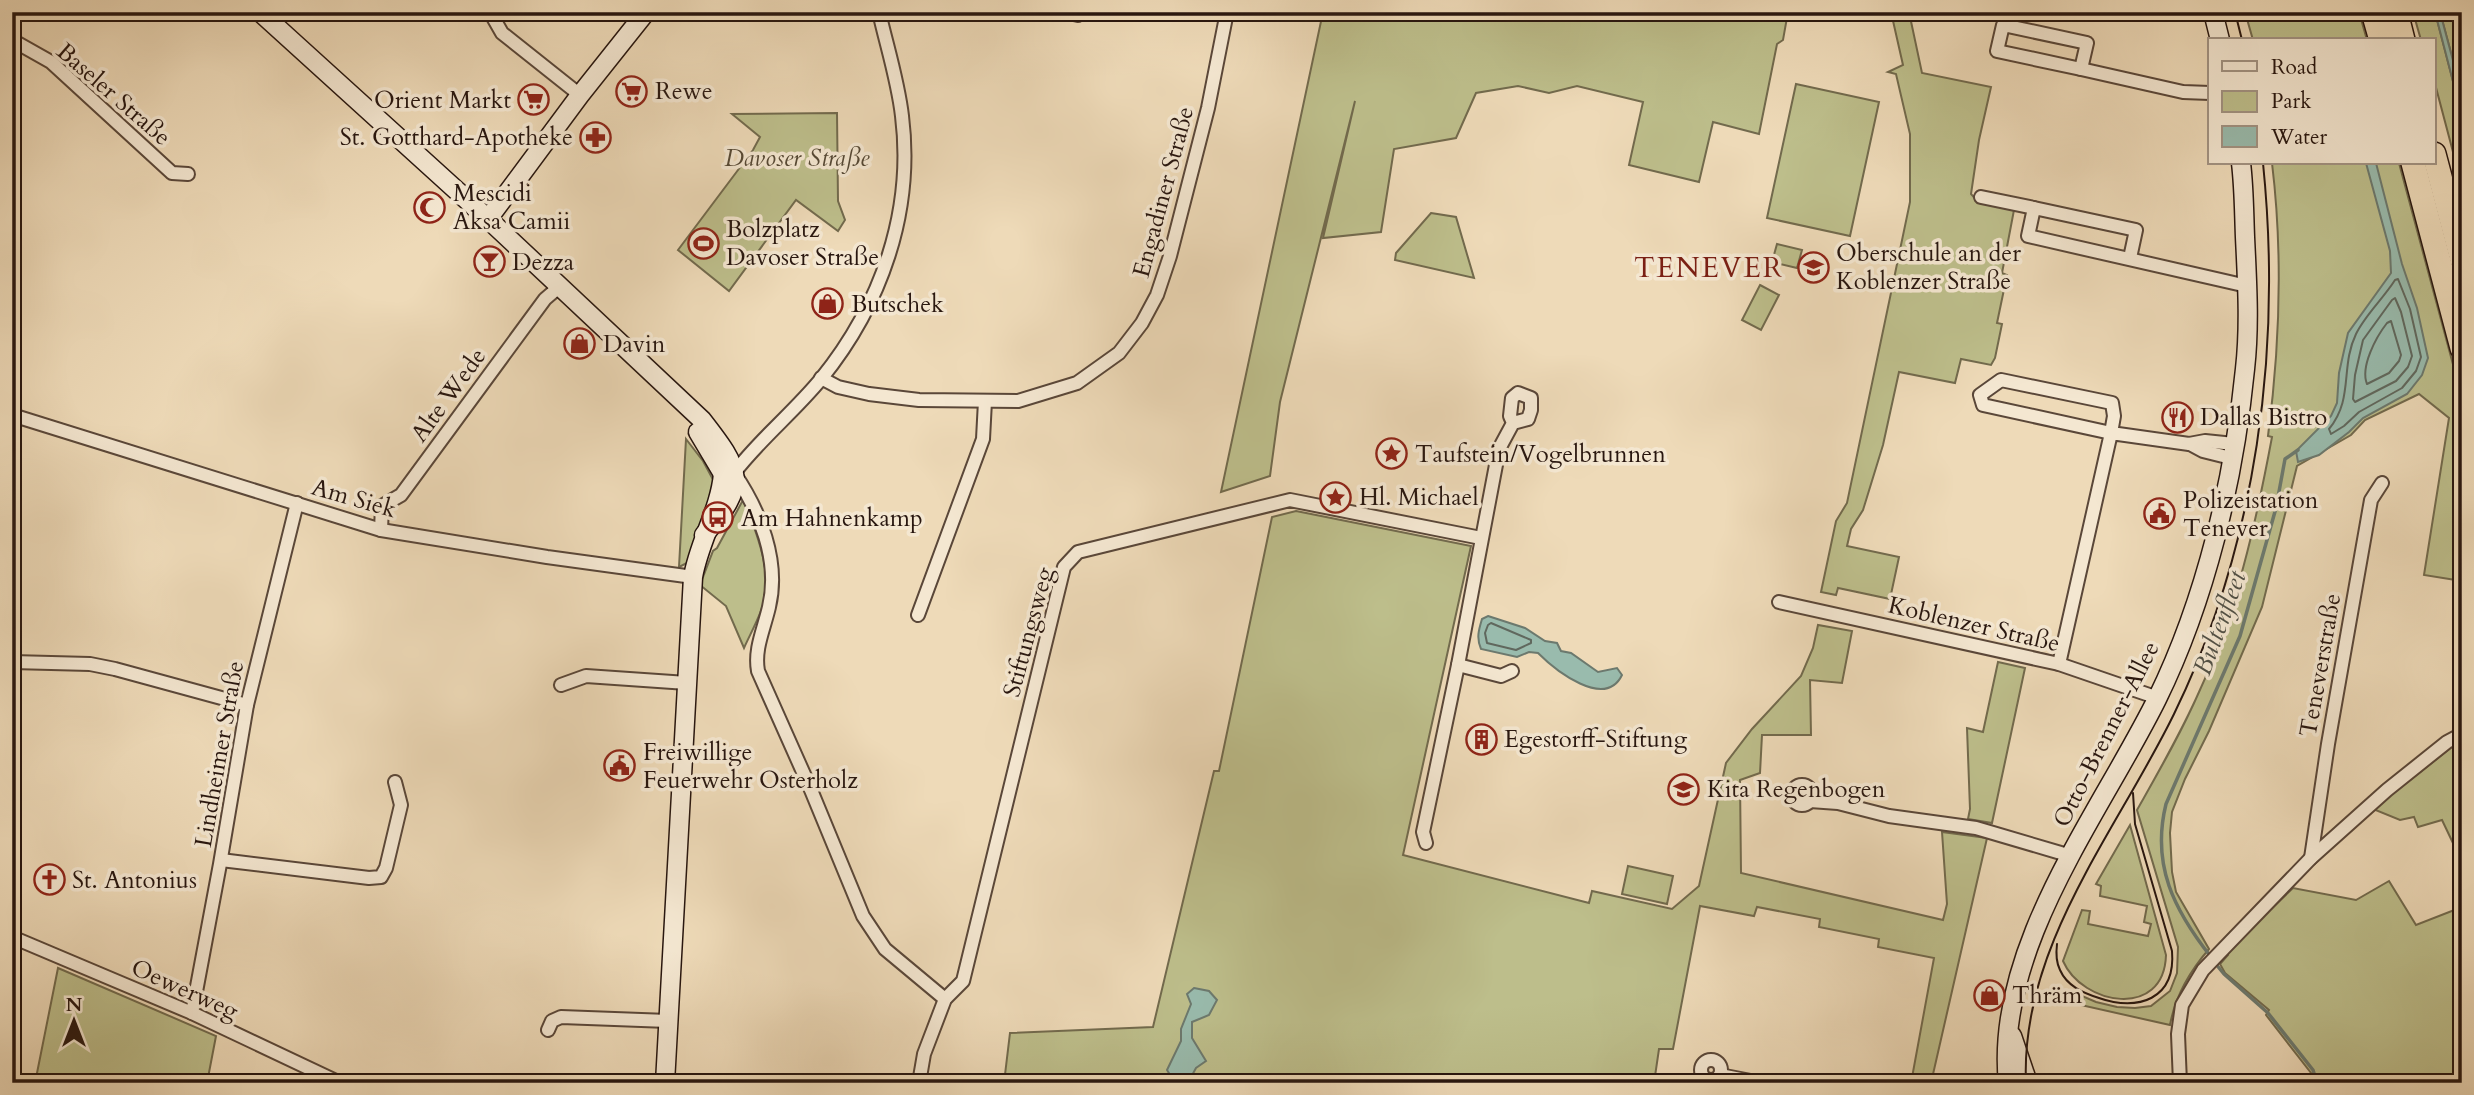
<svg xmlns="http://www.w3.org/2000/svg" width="2474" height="1095" viewBox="0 0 2474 1095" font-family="Cardo,serif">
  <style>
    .green { fill: #bdbe8b; stroke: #726a4d; stroke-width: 2 }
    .water { fill: #99bbad; stroke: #6c796e; stroke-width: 2 }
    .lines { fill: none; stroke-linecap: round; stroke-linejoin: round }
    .shore { stroke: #60685e; stroke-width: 2 }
    .stream { stroke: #6c796e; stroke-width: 3.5 }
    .street-casing { stroke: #5a4739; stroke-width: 16 }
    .secondary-casing { stroke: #28160f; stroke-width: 21 }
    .highway-casing { stroke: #28160f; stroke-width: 26 }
    .street { stroke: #f4e7d1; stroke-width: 12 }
    .secondary { stroke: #f4e7d1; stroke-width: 18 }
    .highway { stroke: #eedab8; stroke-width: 23 }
    .tram { stroke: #28160f; stroke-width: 2 }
    .labels { text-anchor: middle; stroke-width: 7; stroke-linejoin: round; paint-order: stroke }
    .poi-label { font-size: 24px; fill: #28160f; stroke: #f4e7d1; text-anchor: start }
    .street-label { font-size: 24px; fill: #28160f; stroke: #f4e7d1 }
    .park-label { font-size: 24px; font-style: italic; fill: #554834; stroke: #f4e7d1 }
    .water-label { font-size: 26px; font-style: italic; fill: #505046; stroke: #f4e7d1 }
    .quarter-label { font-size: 28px; letter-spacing: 2px; fill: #7a1f14; stroke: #f4e7d1 }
  </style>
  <rect width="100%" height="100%" fill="#eedab8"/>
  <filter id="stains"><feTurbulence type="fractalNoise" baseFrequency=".00286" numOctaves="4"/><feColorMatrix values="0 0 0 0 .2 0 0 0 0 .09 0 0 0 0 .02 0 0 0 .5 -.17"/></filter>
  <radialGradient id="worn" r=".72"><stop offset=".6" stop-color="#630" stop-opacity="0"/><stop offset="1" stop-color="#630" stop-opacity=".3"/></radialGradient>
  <g class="green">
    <path d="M1323 12H1788L1783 40 1777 44 1759 134 1713 122 1699 182 1629 165 1643 102 1577 86 1549 93 1518 86 1476 93 1456 138 1394 149 1381 232 1323 238 1355 101 1280 402 1270 476 1221 492Z"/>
    <path d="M1891 12H1909L1922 73 1991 87 1979 140 1971 194 1978 202 2014 210 2002 273 2007 275 1997 323 2002 324 1995 358 1991 365 1961 359 1955 383 1899 372 1883 445 1863 510 1851 529 1847 546 1899 557 1890 599 1838 588 1836 595 1821 592 1836 521 1847 503 1910 202V134L1896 74 1888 72 1903 65Z"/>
    <path d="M2245 12H2359L2367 40H2253Z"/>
    <path d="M2413 12H2435L2462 116V186L2434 80V40H2421Z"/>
    <path d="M2440 12H2462V94Z"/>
    <path d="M1796 84 1879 102 1850 236 1767 218Z"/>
    <path d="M837 113 838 201 845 220 838 231 796 200 729 291 678 250 753 150 760 137 732 114Z"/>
    <path d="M2272 163H2399L2462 398V581L2424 575 2449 418 2419 394 2365 420 2351 435 2297 466 2262 607 2209 731 2185 779 2172 812 2170 833 2172 872 2176 892 2209 949C2190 971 2175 997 2170 1025L2054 999V990L2066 996 2073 992 2096 1002 2117 1007 2135 1008 2151 1006 2170 991 2177 973 2178 947 2137 810C2159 771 2181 733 2199 692 2236 612 2256 523 2272 437L2268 436C2280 345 2283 254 2272 163Z"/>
    <path d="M1431 213 1456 217 1474 278 1395 260 1396 253Z"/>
    <path d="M1777 244 1802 250 1797 268 1772 262Z"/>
    <path d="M1760 285 1779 295 1761 330 1742 320Z"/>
    <path d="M686 439 703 461 717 487 687 563 679 567Z"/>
    <path d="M743 500C754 525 769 563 766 591 764 610 752 630 744 648L726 606 700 585 713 551 717 548Z"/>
    <path d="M1296 511 1471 546 1403 855 1589 903 1592 891 1672 909 1699 886 1726 763 1752 729 1801 676 1813 648 1818 625 1852 631 1842 683 1810 680 1811 735H1762L1760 773 1740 780 1741 873 1943 920 1947 904 1942 832 1987 838 1931 1083H1911L1934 958 1878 947 1879 939 1819 927 1820 919 1757 907 1754 916 1700 906 1673 1049H1659L1654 1083H1004L1010 1033 1153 1027 1214 771H1219L1272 517Z"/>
    <path d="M1998 662 2025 668 1992 823 1968 819 1970 809 1967 728 1983 732Z"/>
    <path d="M2462 739V862L2442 820 2418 827 2414 817 2400 820 2373 809Z"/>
    <path d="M2130 825 2166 955C2164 1020 2082 1005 2063 961L2082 910 2090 911 2088 924 2148 936 2151 924 2144 922 2147 906 2100 896 2101 886 2096 884Z"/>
    <path d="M1628 866 1673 876 1667 904 1622 894Z"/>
    <path d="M2389 881 2416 925 2462 907V1083H2315L2311 1073 2266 1015 2269 1010 2225 973 2220 964 2228 955 2226 952 2293 888 2356 900Z"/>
    <path d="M58 968 216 1036 207 1083H35Z"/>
  </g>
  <g class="water">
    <path d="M2435 12H2440L2462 94V116Z"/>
    <path d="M2366 163H2376L2402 264 2417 308 2428 358 2422 375 2407 394 2363 418 2349 432 2319 455 2298 462 2296 451 2331 416 2337 403 2339 373 2348 333 2391 273 2390 251Z"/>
    <path d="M1488 616 1525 628 1545 641 1557 643 1561 651 1571 653 1598 672 1617 668 1622 675C1605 710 1555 670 1538 653L1529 652 1517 657 1481 649C1476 638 1479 629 1482 619Z"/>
    <path d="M1194 988 1209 991 1217 1000 1209 1015 1192 1022V1038L1206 1061 1196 1068 1189 1081 1172 1078 1167 1070 1181 1041V1029L1191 1004 1187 994Z"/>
  </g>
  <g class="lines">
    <g class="shore">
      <path d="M2398 279 2410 309 2421 357 2416 371 2402 388 2359 412 2344 426 2331 434 2329 429C2354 399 2340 367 2356 334 2365 315 2383 299 2395 280Z"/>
      <path d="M2395 298 2401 312 2412 356 2408 367 2396 381 2355 402 2353 399 2355 375 2363 340 2392 300Z"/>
      <path d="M2391 321 2401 355 2399 361 2389 373 2367 384C2360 367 2376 337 2387 323Z"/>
      <path d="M1491 623 1531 640V643L1516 650 1487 643 1485 633 1488 625Z"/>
    </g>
    <g class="stream">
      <path d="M2211 957C2174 910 2151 865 2166 804L2240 636 2276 508 2285 459 2298 450"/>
      <path d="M2215 963 2224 974 2268 1013 2313 1070 2317 1083"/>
    </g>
    <defs>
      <g id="street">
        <path d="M490 12 502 33 580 95"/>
        <path d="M879 12C887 47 898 81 902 116 914 212 881 305 821 379 794 412 760 439 734 473 760 511 780 561 769 607 764 629 754 649 758 671L811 790 863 916 885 949 945 999"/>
        <path d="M1065 12 1078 15"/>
        <path d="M2003 25 2087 43 2081 69 1997 51Z"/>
        <path d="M12 40 51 62 172 173 188 174"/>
        <path d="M2081 69 2183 92 2210 93"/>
        <path d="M1981 197 2034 208"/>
        <path d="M2130 258 2136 230 2034 208 2028 236 2247 286"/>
        <path d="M821 378 838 387 869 394 919 400 1018 401 1077 383 1119 353 1142 323 1157 295 1170 256 1208 108 1227 12"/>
        <path d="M12 415 381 530 547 557 693 577"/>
        <path d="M2190 444 2203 451 2231 458"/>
        <path d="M381 530 382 506 401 495 545 299 559 287"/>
        <path d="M1779 602 2059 664 2158 698"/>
        <path d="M918 615 983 439 985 401"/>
        <path d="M12 662 90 664 115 669 247 705"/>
        <path d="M2059 664 2111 433 2114 416 2112 403 2001 380 1980 395 1983 405 2111 433 2189 444 2205 441 2234 444"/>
        <path d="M1458 665 1501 676 1512 671"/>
        <path d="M561 685 586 676 687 683"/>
        <circle cx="1802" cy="795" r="10"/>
        <path d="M1810 801 1838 803 1889 816 1976 828 2071 856"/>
        <path d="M1426 843 1423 832 1458 665 1499 449 1513 423 1528 419 1531 410V398L1518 393 1512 398 1510 416 1513 423"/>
        <path d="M2311 858 2328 744 2371 500 2382 483"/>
        <path d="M221 860 369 878 381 877 386 868 401 805 395 782"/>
        <path d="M12 937 192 1013 340 1083"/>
        <path d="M192 1013 220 864 247 705 297 503"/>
        <path d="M548 1030 552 1021 561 1017 668 1021"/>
        <circle cx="1711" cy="1070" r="10"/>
        <path d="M1720 1075 1761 1083"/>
        <path d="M919 1083 924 1054 945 999 963 981 1064 567 1078 552 1290 500 1481 538"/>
        <path d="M2180 1083 2178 1034 2182 1005 2203 970 2311 858 2387 790 2447 742 2462 734"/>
      </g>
      <g id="secondary">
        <path d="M260 12 488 219 702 420C741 470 749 483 704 535"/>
        <path d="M2213 12 2220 40"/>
        <path d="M488 219 580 95 646 12"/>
        <path d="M698 432 723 474"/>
        <path d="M2012 1036 2028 1083"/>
        <path d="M665 1083 693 577C699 542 720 509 723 474"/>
        <path d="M2008 1083C1994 948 2100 814 2157 699 2206 599 2234 480 2245 369 2250 325 2247 280 2245 237 2244 212 2244 187 2241 163"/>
      </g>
      <g id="highway">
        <path d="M2373 12 2381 40"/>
        <path d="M2396 12 2403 40"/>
        <path d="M2434 154 2462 260"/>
        <path d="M2413 163 2462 348"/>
      </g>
    </defs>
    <use href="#street" class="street-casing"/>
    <use href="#secondary" class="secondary-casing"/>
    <use href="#highway" class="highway-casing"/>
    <use href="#street" class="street"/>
    <use href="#secondary" class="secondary"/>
    <use href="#highway" class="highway"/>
    <g class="tram">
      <path d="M2235 12 2242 40"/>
      <path d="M2057 944C2056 952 2056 962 2060 970 2067 986 2083 993 2099 998 2138 1012 2176 999 2172 951L2135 824 2133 793"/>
      <path d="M2026 1083C2020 946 2117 831 2174 714 2257 544 2282 350 2263 163"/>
    </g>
  </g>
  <defs>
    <symbol id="supermarket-ring" viewBox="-11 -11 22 22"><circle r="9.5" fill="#f4e7d1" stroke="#8f2418" stroke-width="1.5"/><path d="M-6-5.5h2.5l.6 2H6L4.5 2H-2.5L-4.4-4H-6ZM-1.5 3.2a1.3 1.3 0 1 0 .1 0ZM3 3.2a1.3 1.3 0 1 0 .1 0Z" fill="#8f2418"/></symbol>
    <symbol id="pharmacy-ring" viewBox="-11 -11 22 22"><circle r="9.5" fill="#f4e7d1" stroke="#8f2418" stroke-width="1.5"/><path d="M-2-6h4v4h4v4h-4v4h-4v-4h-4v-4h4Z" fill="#8f2418"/></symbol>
    <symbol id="mosque-ring" viewBox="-11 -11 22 22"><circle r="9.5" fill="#f4e7d1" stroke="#8f2418" stroke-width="1.5"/><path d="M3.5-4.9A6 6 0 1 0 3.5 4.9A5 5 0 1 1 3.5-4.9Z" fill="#8f2418"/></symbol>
    <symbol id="stadium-ring" viewBox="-11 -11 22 22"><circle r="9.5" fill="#f4e7d1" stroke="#8f2418" stroke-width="1.5"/><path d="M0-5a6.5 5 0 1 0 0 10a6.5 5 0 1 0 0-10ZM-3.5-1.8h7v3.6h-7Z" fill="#8f2418"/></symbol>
    <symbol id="bar-ring" viewBox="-11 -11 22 22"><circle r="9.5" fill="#f4e7d1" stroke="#8f2418" stroke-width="1.5"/><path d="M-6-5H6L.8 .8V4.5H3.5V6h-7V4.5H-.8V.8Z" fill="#8f2418"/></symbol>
    <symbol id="school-ring" viewBox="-11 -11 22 22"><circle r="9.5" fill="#f4e7d1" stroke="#8f2418" stroke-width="1.5"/><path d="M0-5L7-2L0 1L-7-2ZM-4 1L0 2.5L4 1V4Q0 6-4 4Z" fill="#8f2418"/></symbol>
    <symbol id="shop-ring" viewBox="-11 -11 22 22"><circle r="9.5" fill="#f4e7d1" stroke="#8f2418" stroke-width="1.5"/><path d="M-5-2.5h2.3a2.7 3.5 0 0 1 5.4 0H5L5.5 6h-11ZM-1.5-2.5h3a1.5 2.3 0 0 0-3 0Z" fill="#8f2418"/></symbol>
    <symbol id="restaurant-ring" viewBox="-11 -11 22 22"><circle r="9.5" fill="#f4e7d1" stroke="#8f2418" stroke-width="1.5"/><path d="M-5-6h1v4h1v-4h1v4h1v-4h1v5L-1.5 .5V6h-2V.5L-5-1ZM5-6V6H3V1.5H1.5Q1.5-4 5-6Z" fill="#8f2418"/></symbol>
    <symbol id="sight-ring" viewBox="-11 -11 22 22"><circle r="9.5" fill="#f4e7d1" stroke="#8f2418" stroke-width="1.5"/><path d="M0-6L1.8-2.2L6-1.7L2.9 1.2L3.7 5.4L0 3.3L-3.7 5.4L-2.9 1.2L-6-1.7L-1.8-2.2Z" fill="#8f2418"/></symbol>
    <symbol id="civic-ring" viewBox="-11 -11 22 22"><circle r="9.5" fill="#f4e7d1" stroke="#8f2418" stroke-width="1.5"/><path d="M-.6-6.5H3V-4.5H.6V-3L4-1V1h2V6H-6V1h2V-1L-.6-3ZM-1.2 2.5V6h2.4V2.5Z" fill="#8f2418"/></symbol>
    <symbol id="bus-ring" viewBox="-11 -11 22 22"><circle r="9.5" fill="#f4e7d1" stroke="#8f2418" stroke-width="1.5"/><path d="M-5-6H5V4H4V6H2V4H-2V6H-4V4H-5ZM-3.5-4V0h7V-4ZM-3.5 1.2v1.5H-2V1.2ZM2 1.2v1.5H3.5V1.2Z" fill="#8f2418"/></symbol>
    <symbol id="building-ring" viewBox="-11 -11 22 22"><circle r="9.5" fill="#f4e7d1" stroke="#8f2418" stroke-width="1.5"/><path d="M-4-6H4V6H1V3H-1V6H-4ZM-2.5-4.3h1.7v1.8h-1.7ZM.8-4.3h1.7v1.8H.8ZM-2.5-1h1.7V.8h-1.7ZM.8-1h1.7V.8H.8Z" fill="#8f2418"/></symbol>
    <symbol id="church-ring" viewBox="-11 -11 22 22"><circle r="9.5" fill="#f4e7d1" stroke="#8f2418" stroke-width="1.5"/><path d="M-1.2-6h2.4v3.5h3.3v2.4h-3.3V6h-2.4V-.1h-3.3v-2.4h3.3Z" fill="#8f2418"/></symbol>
  </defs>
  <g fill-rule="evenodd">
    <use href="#supermarket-ring" x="614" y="74" width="35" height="35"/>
    <use href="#supermarket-ring" x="516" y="82" width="35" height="35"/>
    <use href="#pharmacy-ring" x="578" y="120" width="35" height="35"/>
    <use href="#mosque-ring" x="412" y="190" width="35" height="35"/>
    <use href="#stadium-ring" x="686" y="226" width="35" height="35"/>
    <use href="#bar-ring" x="472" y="244" width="35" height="35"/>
    <use href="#school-ring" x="1796" y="250" width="35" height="35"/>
    <use href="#shop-ring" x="810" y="286" width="35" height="35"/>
    <use href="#shop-ring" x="562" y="326" width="35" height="35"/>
    <use href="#restaurant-ring" x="2160" y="400" width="35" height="35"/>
    <use href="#sight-ring" x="1374" y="436" width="35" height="35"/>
    <use href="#sight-ring" x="1318" y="480" width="35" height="35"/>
    <use href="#civic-ring" x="2142" y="496" width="35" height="35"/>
    <use href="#bus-ring" x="700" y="500" width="35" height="35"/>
    <use href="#building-ring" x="1464" y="722" width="35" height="35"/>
    <use href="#civic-ring" x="602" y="748" width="35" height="35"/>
    <use href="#school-ring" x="1666" y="772" width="35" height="35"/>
    <use href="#church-ring" x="32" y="862" width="35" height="35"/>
    <use href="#shop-ring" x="1972" y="978" width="35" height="35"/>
  </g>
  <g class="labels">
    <g class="poi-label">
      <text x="655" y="99">Rewe</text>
      <text x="511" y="108" text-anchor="end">Orient Markt</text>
      <text x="573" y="145" text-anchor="end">St. Gotthard-Apotheke</text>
      <text x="453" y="201">Mescidi<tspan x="453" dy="28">Aksa Camii</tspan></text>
      <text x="726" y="237">Bolzplatz<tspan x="726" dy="28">Davoser Straße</tspan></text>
      <text x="1836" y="261">Oberschule an der<tspan x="1836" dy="28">Koblenzer Straße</tspan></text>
      <text x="512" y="270">Dezza</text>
      <text x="851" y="312">Butschek</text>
      <text x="603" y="352">Davin</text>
      <text x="2200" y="425">Dallas Bistro</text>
      <text x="1415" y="462">Taufstein/Vogelbrunnen</text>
      <text x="1359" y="505">Hl. Michael</text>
      <text x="2183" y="508">Polizeistation<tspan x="2183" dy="28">Tenever</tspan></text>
      <text x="741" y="526">Am Hahnenkamp</text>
      <text x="1504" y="747">Egestorff-Stiftung</text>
      <text x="643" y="760">Freiwillige<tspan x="643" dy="28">Feuerwehr Osterholz</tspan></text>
      <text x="1707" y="797">Kita Regenbogen</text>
      <text x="72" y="888">St. Antonius</text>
      <text x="2012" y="1003">Thräm</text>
    </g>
    <g class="street-label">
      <text transform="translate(114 94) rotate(41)" y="8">Baseler Straße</text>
      <text transform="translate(1163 192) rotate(-75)" y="8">Engadiner Straße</text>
      <text transform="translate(448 395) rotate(-54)" y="8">Alte Wede</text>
      <text transform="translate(354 498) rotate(16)" y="8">Am Siek</text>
      <text transform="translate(1974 624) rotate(13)" y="8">Koblenzer Straße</text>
      <text transform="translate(1028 632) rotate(-75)" y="8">Stiftungsweg</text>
      <text transform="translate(2320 665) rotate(-80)" y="8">Teneverstraße</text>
      <text transform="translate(2106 734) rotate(-63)" y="8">Otto-Brenner-Allee</text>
      <text transform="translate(219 754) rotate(-80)" y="8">Lindheimer Straße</text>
      <text transform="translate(185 989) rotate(24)" y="8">Oewerweg</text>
    </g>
    <g class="park-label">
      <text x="797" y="166">Davoser Straße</text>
    </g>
    <g class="water-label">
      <text transform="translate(2219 623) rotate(-70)" y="9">Bultenfleet</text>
    </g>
    <g class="quarter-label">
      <text x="1709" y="277">TENEVER</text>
    </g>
  </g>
  <rect width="2474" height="1095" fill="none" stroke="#eedab8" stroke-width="42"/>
  <rect x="14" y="14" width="2446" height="1067" fill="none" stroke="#28160f" stroke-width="3.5"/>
  <rect x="21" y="21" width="2432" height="1053" fill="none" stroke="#28160f" stroke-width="2"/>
  <rect x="2208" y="38" width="228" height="126" fill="#f4e7d1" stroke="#a29383" stroke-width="2"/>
  <rect x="2222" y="61" width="35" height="10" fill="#f4e7d1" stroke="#a29383" stroke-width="2"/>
  <text x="2271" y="74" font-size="21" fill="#28160f">Road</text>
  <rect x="2222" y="91" width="35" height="21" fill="#bdbe8b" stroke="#a29383" stroke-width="2"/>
  <text x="2271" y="108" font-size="21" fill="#28160f">Park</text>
  <rect x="2222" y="126" width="35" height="21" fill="#99bbad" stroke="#a29383" stroke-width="2"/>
  <text x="2271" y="144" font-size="21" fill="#28160f">Water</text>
  <g transform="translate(74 1021)" stroke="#f4e7d1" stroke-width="5" paint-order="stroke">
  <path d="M0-5L12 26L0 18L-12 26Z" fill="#28160f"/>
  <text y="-10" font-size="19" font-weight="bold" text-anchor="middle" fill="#28160f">N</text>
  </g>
  <rect width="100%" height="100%" filter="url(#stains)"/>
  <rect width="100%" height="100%" fill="url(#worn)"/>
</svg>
